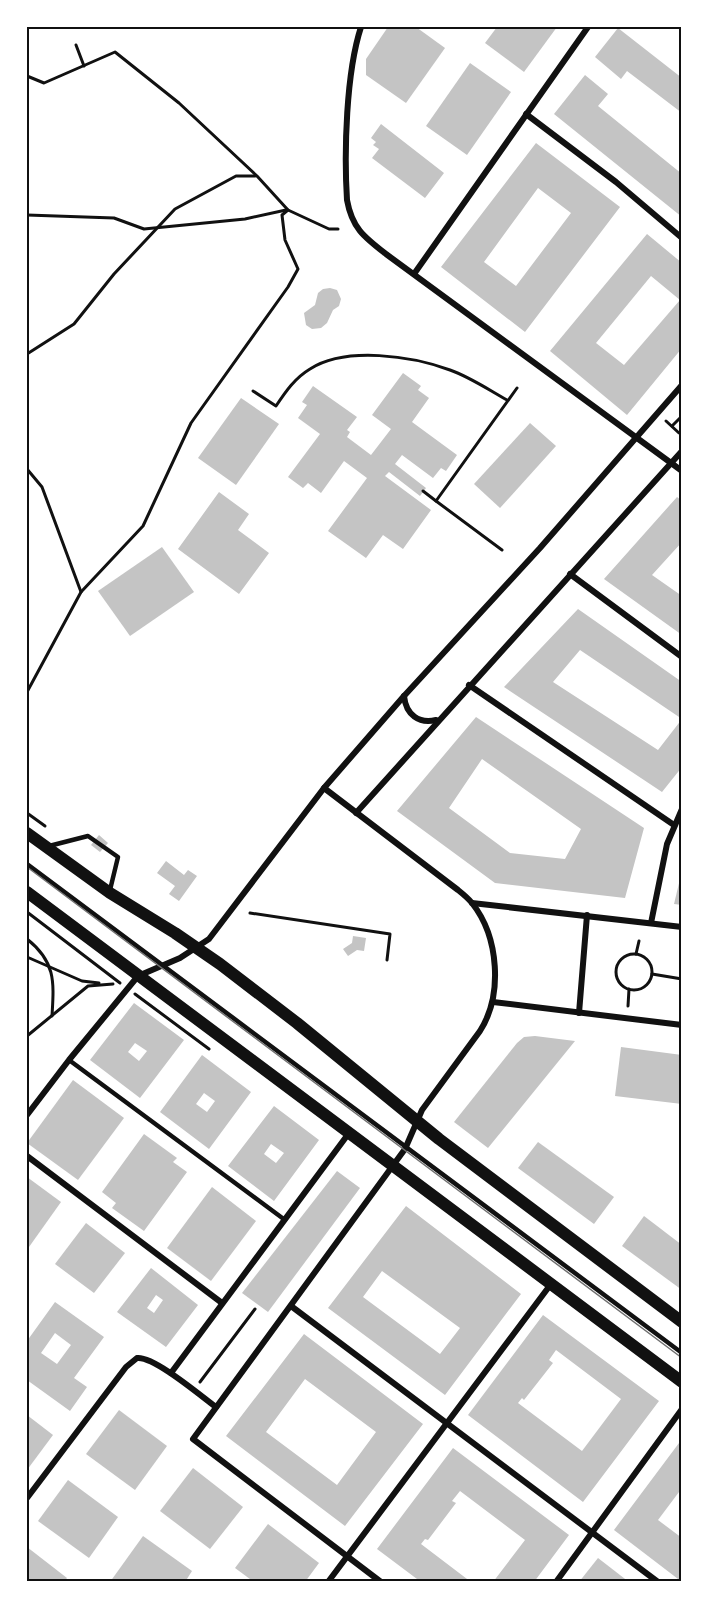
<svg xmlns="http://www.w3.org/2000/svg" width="709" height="1609" viewBox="0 0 709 1609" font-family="Lora,serif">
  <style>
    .building { fill: #c4c4c4; fill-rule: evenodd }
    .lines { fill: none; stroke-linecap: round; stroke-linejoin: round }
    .path { stroke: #111; stroke-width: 3 }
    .service { stroke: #111; stroke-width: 4.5 }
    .minor { stroke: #111; stroke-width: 6 }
    .secondary { stroke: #111; stroke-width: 12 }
    .tram { stroke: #707070; stroke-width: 1.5 }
    .neatline { fill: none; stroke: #111; stroke-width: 2 }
  </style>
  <rect width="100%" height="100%" fill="#fff"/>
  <g class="building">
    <path d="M388 27H416L445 48 406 103 366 75V59Z"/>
    <path d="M497 27H557L524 72 485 43Z"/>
    <path d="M618 28 682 78V113L627 71 621 79 595 57Z"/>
    <path d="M470 63 511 92 467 155 426 126Z"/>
    <path d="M585 75 608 94 598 106 682 174V217L554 114Z"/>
    <path d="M381 124 444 173 425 198 372 158 379 149 373 145 376 142 371 138Z"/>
    <path d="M536 143 620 207 525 332 441 267ZM538 188 571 213 516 286 484 262Z"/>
    <path d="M647 234 682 263V348L627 415 550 351ZM651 276 680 300 624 365 596 343Z"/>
    <path d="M330 288 337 290 341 299 339 306 333 310 327 323 321 328 312 329 306 325 304 313 315 305 318 293 323 289Z"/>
    <path d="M403 373 421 386 418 390 429 398 412 422 457 455 446 471 441 468 433 478 402 455 395 464 426 488 420 496 389 472 385 476 431 510 403 549 383 535 366 558 328 531 367 478 344 461 321 493 308 483 303 488 288 477 320 434 298 418 307 405 302 402 313 386 357 417 347 430 350 432 347 437 371 455 391 429 372 415Z"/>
    <path d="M241 398 279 424 236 485 198 458Z"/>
    <path d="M530 423 556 446 500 508 474 484Z"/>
    <path d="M219 492 249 514 238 530 269 553 239 594 178 549Z"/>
    <path d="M677 497 682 501V542L652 575 682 596V635L604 579Z"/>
    <path d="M162 547 194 592 130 636 98 591Z"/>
    <path d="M578 609 682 682V719L580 650 553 682 658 750 682 719V767L662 792 504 687Z"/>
    <path d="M476 717 644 828 625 898 495 883 397 811ZM482 759 581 829 565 859 510 853 449 808Z"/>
    <path d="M99 835 108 843 100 852 91 845Z"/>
    <path d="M166 861 184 875 188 870 197 876 179 901 169 894 175 886 157 873Z"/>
    <path d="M681 875H682V905L674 904Z"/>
    <path d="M353 936 366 938 364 951 357 950 348 956 343 949 352 943Z"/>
    <path d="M134 1003 184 1040 140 1098 90 1060ZM135 1043 147 1051 139 1061 128 1052Z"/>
    <path d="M535 1036 575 1041 488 1148 454 1122 517 1043 524 1037Z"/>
    <path d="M621 1047 682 1055V1104L615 1096Z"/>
    <path d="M202 1055 251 1092 209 1149 160 1112ZM204 1093 215 1101 207 1112 196 1104Z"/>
    <path d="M73 1080 124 1118 78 1180 27 1143Z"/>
    <path d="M274 1106 319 1140 274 1201 228 1166ZM271 1144 284 1153 276 1163 264 1154Z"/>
    <path d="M144 1134 177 1158 173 1162 187 1172 144 1231 112 1208 116 1203 102 1192Z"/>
    <path d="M538 1142 614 1197 594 1224 518 1168Z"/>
    <path d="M337 1171 360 1188 268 1312 242 1293Z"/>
    <path d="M27 1177 61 1202 29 1247 27 1246Z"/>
    <path d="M212 1187 256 1221 211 1281 167 1248Z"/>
    <path d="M406 1206 521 1294 445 1395 328 1308ZM382 1271 460 1328 440 1354 363 1297Z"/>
    <path d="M644 1216 682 1245V1290L622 1246Z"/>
    <path d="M86 1223 125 1253 94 1293 55 1264Z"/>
    <path d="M151 1268 198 1305 166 1347 117 1312ZM156 1295 163 1300 154 1313 147 1308Z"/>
    <path d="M55 1302 104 1337 74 1378 87 1387 70 1411 27 1380V1341ZM55 1333 71 1345 57 1364 41 1353Z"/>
    <path d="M543 1315 659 1401 583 1502 468 1415ZM556 1350 621 1399 582 1451 518 1403 522 1398 524 1400 553 1363 549 1360Z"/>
    <path d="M304 1334 423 1424 345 1526 226 1436ZM305 1379 376 1432 337 1485 266 1432Z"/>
    <path d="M119 1410 167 1446 135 1490 86 1454Z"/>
    <path d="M27 1415 53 1435 27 1470Z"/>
    <path d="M682 1439V1488L658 1520 682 1538V1582L614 1530Z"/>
    <path d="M453 1448 569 1535 534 1582H493L525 1540 460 1491 452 1501 456 1503 428 1540 425 1539 421 1544 471 1582H421L377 1549Z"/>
    <path d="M193 1468 243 1507 210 1549 160 1511Z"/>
    <path d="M68 1480 118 1517 89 1558 38 1521Z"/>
    <path d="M268 1524 319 1563 305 1582H254L235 1568Z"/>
    <path d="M143 1536 192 1571 185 1582H110Z"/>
    <path d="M27 1547 67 1578 64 1582H27Z"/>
    <path d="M598 1558 629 1582H579Z"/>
  </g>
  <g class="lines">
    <g class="path">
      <path d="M76 45 84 66"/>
      <path d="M27 76 44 83 115 52 179 103 257 176 288 210 329 229H338"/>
      <path d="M27 215 114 218 144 229 245 219 286 210"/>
      <path d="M27 354 74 324 114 274 175 209 236 176H255"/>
      <path d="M253 391 276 406C286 391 295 378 310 369 346 346 412 356 450 370 470 377 489 390 507 400"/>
      <path d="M666 421 679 433"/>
      <path d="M672 426 682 416"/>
      <path d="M27 469 42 487 81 592"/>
      <path d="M423 491 436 501"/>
      <path d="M502 550 436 501 517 388"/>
      <path d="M27 692 81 592 143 526 191 423 288 287 298 269 285 240 282 215 288 210"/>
      <path d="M27 813 45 826"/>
      <path d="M27 912 120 983"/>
      <path d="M250 913 390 934 387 960"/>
      <path d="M27 939C56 962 54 982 52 1016"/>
      <path d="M636 954 639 941"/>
      <circle cx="634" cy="972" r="18"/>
      <path d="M27 957 82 981 99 983"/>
      <path d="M652 974 682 979"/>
      <path d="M135 994 209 1049"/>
      <path d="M628 1006 629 989"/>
      <path d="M27 1036 88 986 113 984"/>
      <path d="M200 1382 255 1309"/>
    </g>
    <g class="service">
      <path d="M49 846 88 836 118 857 110 890"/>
      <path d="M27 864 682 1353"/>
      <path d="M69 1060 285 1220"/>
    </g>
    <g class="minor">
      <path d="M361 27C346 73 344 152 347 200 352 228 364 237 386 254L682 471"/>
      <path d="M526 114 616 182 682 238"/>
      <path d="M414 274 588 27"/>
      <path d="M570 574 682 657"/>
      <path d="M469 685 674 825"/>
      <path d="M404 696C406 715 419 724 436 720"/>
      <path d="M324 788 458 890C463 894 468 898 472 903 499 937 503 995 480 1031L422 1110 405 1149 193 1439 381 1582"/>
      <path d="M356 813 682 451"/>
      <path d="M472 903 682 927"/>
      <path d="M651 923 667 844 682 809"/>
      <path d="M493 1002 682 1025"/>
      <path d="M579 1013 587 915"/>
      <path d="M27 1115 69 1060 138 976 180 958 209 939 324 788 404 696 540 548 682 385"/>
      <path d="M27 1156 222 1303"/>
      <path d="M291 1306 658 1582"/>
      <path d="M171 1373 349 1133"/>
      <path d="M27 1498 126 1367 137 1358C154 1356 201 1396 216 1407"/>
      <path d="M328 1582 551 1284"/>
      <path d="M556 1582 682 1409"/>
    </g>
    <g class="secondary">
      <path d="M27 833 110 893 175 933 220 964 297 1023 439 1139 682 1322"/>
      <path d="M27 892 682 1382"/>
    </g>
    <path class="tram" d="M27 867 682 1358"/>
  </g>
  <rect width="709" height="1609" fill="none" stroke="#ffffff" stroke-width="57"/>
  <rect x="28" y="28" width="652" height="1552" class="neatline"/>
</svg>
